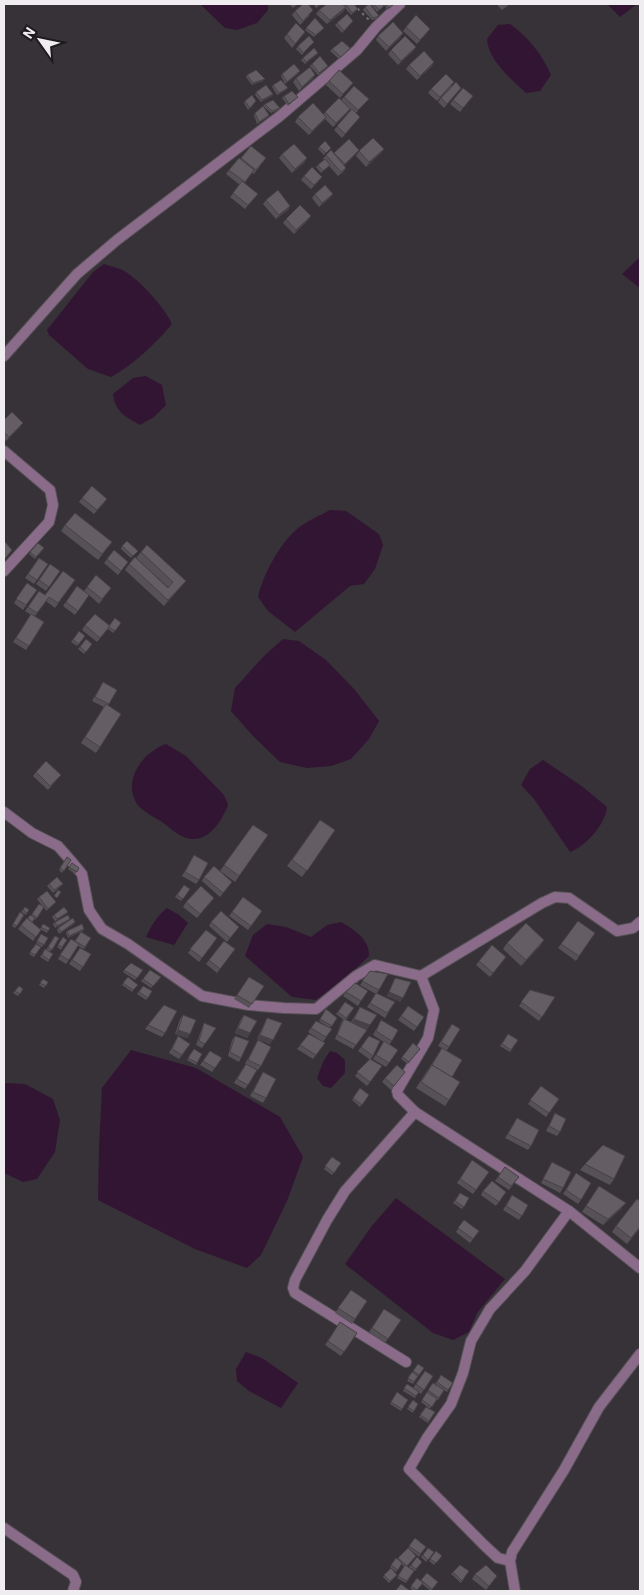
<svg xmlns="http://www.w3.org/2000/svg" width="644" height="1595" viewBox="0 0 644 1595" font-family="Roboto,sans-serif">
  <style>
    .water { fill: #321433 }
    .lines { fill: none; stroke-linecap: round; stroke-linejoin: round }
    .street-casing { stroke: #555055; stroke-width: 12 }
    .path { stroke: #767276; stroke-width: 2; stroke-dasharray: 2.5 4; stroke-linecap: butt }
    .street { stroke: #8a6c8a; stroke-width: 10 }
    .wall { fill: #565156 }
    .shaded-wall { fill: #464246 }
    .building { fill: #645e64; stroke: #464246 }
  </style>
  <rect width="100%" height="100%" fill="#373237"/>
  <g class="water">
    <path d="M200 4H268V10L257 23 237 30 225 28Z"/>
    <path d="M607 4H637L620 17Z"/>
    <path d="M510 24C529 38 542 54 551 75L540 91 526 93C511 79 488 60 487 39L498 25Z"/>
    <path d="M640 257V288L622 274Z"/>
    <path d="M104 264C109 266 115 267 120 269 136 275 165 308 172 324 157 342 132 366 111 377L88 369 49 335 47 330 93 272Z"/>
    <path d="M146 376 162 385 166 405 154 417 140 425C126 417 115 412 113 394L133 378Z"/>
    <path d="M330 510 346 511 379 534 383 545 375 569 364 584 350 586 295 632 268 611 258 597C263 575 279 545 296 530 306 521 319 516 330 510Z"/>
    <path d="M283 639 299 641 326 660 355 690 379 721 369 739 351 759 331 766 307 768 280 762 253 736 231 711 235 688 263 657Z"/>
    <path d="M166 744 186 756 224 795 228 805C221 823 206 846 184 837 176 834 168 826 162 822 154 817 142 811 137 804 122 780 143 752 166 744Z"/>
    <path d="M543 760 583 787 607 807C605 825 586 846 570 852L534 799 521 785 530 769Z"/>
    <path d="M167 908 179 915 188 923 174 945 146 937C151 926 157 916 167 908Z"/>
    <path d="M341 922C354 930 370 939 369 956L347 977 316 1000 292 997 245 956 253 935 267 924 286 927 311 937 327 925Z"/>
    <path d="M131 1050 196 1068 280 1117 303 1157 287 1201 261 1255 247 1268 195 1249 98 1200 99 1147 102 1088Z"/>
    <path d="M330 1051 337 1053 345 1060V1073L331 1088 323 1086 317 1078 323 1062Z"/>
    <path d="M4 1083 25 1084 53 1099 60 1120 55 1152 37 1179 23 1182 4 1173Z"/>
    <path d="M396 1198 505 1279 477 1313 469 1332 453 1340 433 1333 345 1264 371 1227Z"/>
    <path d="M246 1352 262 1358 298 1383 281 1408 249 1391 237 1381 236 1369Z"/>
  </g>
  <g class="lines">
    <defs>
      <g id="street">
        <path d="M4 356 77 274 117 240 280 116 357 50 376 27 400 4"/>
        <path d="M4 451 50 490 53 505 49 522 4 571"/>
        <path d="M4 812 32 833 58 846 72 862 82 874 89 910 102 929 128 944 202 996 249 1005 284 1008 316 1009 356 976 375 965 421 976 542 903 555 897 569 898 617 931 633 928 640 922"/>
        <path d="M421 976 434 1010 428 1038 397 1091 398 1095 415 1112 569 1211 640 1268"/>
        <path d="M406 1362 295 1293 293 1288 295 1280 327 1220 345 1191 415 1112"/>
        <path d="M4 1528 73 1575 76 1582 73 1591"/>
        <path d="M510 1561 498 1558 484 1545 409 1469 427 1438 451 1404 463 1373 471 1341 490 1309 525 1271 569 1211"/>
        <path d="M515 1591 510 1561 512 1552 564 1470 599 1407 640 1354"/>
      </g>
    </defs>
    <use href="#street" class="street-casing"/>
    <path class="path" d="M353 4 369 20"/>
    <use href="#street" class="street"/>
  </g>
  <g class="wall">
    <path d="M289 4H298L293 8Z"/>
    <path d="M313 4H321L316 8Z"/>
    <path d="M346 4 356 11 351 15 345 8 343 12 327 24 316 14 319 10 344 6Z"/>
    <path d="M371 4H382V8L377 12Z"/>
    <path d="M383 4H392L391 7 388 10Z"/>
    <path d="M496 4H510L502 10Z"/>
    <path d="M365 7 378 18 372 20 363 10Z"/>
    <path d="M295 11 310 15 300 25 292 15Z"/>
    <path d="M315 18 324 28 314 37 305 30Z"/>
    <path d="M353 21 342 33 335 25 337 23Z"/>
    <path d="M406 27 430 29 417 44 403 31Z"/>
    <path d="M305 32 292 48 284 38 287 34Z"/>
    <path d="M403 33 400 38 386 51 376 40 378 36Z"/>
    <path d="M314 42 302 55 296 49 298 46Z"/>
    <path d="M416 47 413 51 398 65 388 54 391 50Z"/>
    <path d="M350 48 339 59 330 51 332 49Z"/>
    <path d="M316 55 305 64 301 60 303 58Z"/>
    <path d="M434 62 431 67 417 80 406 69 409 65Z"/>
    <path d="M312 64 326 68 318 75 310 66Z"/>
    <path d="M299 73 285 84 281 76 282 74Z"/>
    <path d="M247 75 263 81 252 85 246 77Z"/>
    <path d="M315 75 312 79 299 91 293 82 296 78Z"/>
    <path d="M329 81 353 83 340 98 326 85Z"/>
    <path d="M273 85 286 90 277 95 272 87Z"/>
    <path d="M452 86 437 101 428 93 431 89Z"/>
    <path d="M461 88 444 108 438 102 441 98Z"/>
    <path d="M256 92 273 94 272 96 261 102 255 95Z"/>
    <path d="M284 96 298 97 288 106 282 98Z"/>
    <path d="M473 96 460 112 450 104 453 100Z"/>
    <path d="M344 97 369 99 356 113 360 117 342 138 334 130 351 110 350 109 347 113 333 127 325 119 309 135 295 122 298 117 324 114 325 112 341 100Z"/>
    <path d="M245 101H256L248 110 244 103Z"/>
    <path d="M265 104 280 108 278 110 271 113 263 106Z"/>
    <path d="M255 113 269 115 268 117 257 124 254 115Z"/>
    <path d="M349 139 356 154 344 165 346 168 343 172 338 176 329 166 321 173 316 167 318 165 324 160 323 159 326 155 334 153Z"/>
    <path d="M251 146 266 158 254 174 252 173 244 183 258 194 245 209 230 197 240 185 226 174 229 170 240 159Z"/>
    <path d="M319 147 331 148 324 155 318 149Z"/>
    <path d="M384 149 381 153 366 167 356 156 359 151Z"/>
    <path d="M282 154 307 158 304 163 292 173 279 158Z"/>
    <path d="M304 176 319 181 311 189 301 180Z"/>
    <path d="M315 194 330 198 319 207 312 198Z"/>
    <path d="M266 200 290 206 288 210 276 219 263 204Z"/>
    <path d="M286 219 308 220 294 234 283 223Z"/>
    <path d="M4 420 20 427 6 441 4 439Z"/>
    <path d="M82 498 104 503 94 514 79 502Z"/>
    <path d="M65 525 112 542 98 560 61 531Z"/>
    <path d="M38 543 44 548 35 559 29 554Z"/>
    <path d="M122 546 138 551 131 558 121 549Z"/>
    <path d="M114 550 128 562 118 575 104 563Z"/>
    <path d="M141 552 181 587 164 606 125 570 129 564 168 588H169L136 558Z"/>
    <path d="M39 558 48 564 34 584 25 578Z"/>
    <path d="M50 564 60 571 46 591 36 584Z"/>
    <path d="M75 580 55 608 46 601 35 616 44 622 26 650 13 642 31 615 25 611 39 591 45 595Z"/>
    <path d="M27 583 37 590 23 610 14 603Z"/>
    <path d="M77 586 84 591 87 587 111 588 99 604 89 595 75 615 63 606Z"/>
    <path d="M121 623 113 633 108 629 97 642 82 630 85 625 109 626Z"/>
    <path d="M79 631 85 636 77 646 71 642Z"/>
    <path d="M86 639 92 644 84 654 78 649Z"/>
    <path d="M103 682 117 690 108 705 100 747 96 753 81 743 104 707 92 701Z"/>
    <path d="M36 772 61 775 48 790 33 776Z"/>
    <path d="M320 820 335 830 302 877 287 866Z"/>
    <path d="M253 825 268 835 235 882 220 871Z"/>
    <path d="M194 855 199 880 196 884 182 876Z"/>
    <path d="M67 857 71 860 62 873 59 870Z"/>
    <path d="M72 863 79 868 75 874 68 869Z"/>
    <path d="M204 877 229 886 220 897 202 881Z"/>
    <path d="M49 884H63L53 893 47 886Z"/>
    <path d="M184 885 190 889 181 901 175 897Z"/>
    <path d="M39 897 56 902 46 911 44 907 35 920 34 919 32 922 38 934 33 941 18 929 21 925 31 916 39 904 43 907 37 899Z"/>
    <path d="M243 897 262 911 248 930 229 916Z"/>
    <path d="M186 902H211L197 918 183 907Z"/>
    <path d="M25 907 29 910 26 915 21 912Z"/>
    <path d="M20 912 24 915 15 928 12 926Z"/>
    <path d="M68 912 66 914 55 921 52 917 54 915Z"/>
    <path d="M70 919 68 921 55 928 53 924 55 922Z"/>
    <path d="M578 921 595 933 576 961 558 948Z"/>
    <path d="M211 922 236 931 227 942 209 926Z"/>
    <path d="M43 924 50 928 47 933 40 929Z"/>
    <path d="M74 924 59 934 57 930 58 928Z"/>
    <path d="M206 930 217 938 199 962 188 953Z"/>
    <path d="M67 931H83L68 938 66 933Z"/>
    <path d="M41 934 48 938 42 947 36 943Z"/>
    <path d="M55 936 59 938 50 952 46 950Z"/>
    <path d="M63 937 67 940 61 950 57 947Z"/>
    <path d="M91 938 84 949 78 946 66 964 58 959 71 939 75 941Z"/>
    <path d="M544 940 540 946 521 966 503 949 507 943Z"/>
    <path d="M224 941 235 949 217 973 206 964Z"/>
    <path d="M36 944 41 947 34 957 29 954Z"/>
    <path d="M80 948 91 954 80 971 69 964Z"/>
    <path d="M45 949 53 954 48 962 40 957Z"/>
    <path d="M479 961H503L490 977 476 965Z"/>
    <path d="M124 970H143L135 980 123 972Z"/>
    <path d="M150 970 161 977 151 988 141 981Z"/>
    <path d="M370 971 379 990 377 993 395 1002 385 1018 367 1007 376 994 360 985Z"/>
    <path d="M128 977 138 985 132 992 122 985Z"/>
    <path d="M249 977 264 986 249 1008 234 999Z"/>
    <path d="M43 979 48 982 44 988 39 985Z"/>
    <path d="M19 986 23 989 18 996 13 993Z"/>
    <path d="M143 986 152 991 146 1000 137 994Z"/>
    <path d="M530 990 555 997 539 1021 519 1006Z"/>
    <path d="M346 992 361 1001 358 1006 343 996Z"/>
    <path d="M345 1002 354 1008 346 1020 351 1022 360 1007 367 1030 354 1024 367 1030 353 1049 335 1039 341 1023 343 1019 336 1014Z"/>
    <path d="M408 1006 424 1017 414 1031 398 1020Z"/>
    <path d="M326 1009 337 1018 330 1028 332 1029 323 1042 308 1032 316 1021 330 1028 319 1021Z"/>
    <path d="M183 1015 190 1034 187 1038 175 1034 180 1019Z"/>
    <path d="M244 1015 250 1033 247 1038 235 1033 241 1019Z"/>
    <path d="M267 1018 270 1044 257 1039 265 1022Z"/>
    <path d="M381 1020 392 1041 389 1045 398 1050 386 1067 373 1059 384 1042 373 1035Z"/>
    <path d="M204 1023 216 1028 202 1048 196 1045 202 1028Z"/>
    <path d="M148 1025 165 1033 162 1037 145 1029Z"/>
    <path d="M449 1028 460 1029 447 1050 452 1077 449 1100 445 1106 416 1088 442 1048 438 1046Z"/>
    <path d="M309 1034 325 1043 313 1059 297 1049Z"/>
    <path d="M508 1034 518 1040 510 1052 500 1046Z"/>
    <path d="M178 1036 190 1044 179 1059 169 1053Z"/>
    <path d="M235 1036 241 1058 239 1062 228 1056 232 1040Z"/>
    <path d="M369 1036 373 1056 371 1059 382 1066 367 1086 355 1076 369 1059 358 1051Z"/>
    <path d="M258 1040 261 1066 258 1070 245 1064Z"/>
    <path d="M413 1043 420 1049 408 1064 401 1059Z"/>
    <path d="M194 1049 202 1054 196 1065 187 1060Z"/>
    <path d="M210 1051 222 1058 212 1072 200 1065Z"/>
    <path d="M243 1068 248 1085 245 1089 234 1083Z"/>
    <path d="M263 1072 266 1098 263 1103 250 1096Z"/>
    <path d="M405 1072 391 1090 382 1082 385 1078Z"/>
    <path d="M541 1086 559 1099 546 1117 528 1104Z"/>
    <path d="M360 1088 369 1095 360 1107 352 1100Z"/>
    <path d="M555 1113 560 1132 557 1136 546 1131Z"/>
    <path d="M517 1118 531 1146 528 1150 505 1138Z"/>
    <path d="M332 1157 341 1163 332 1175 324 1169Z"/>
    <path d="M472 1160 489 1172 473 1194 457 1183Z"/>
    <path d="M552 1162 563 1188 560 1193 541 1183Z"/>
    <path d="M585 1164 614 1179 610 1185 580 1170Z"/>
    <path d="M505 1167 519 1177 509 1190 495 1181Z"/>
    <path d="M573 1178 581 1200 578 1204 563 1194Z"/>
    <path d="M599 1186 621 1209 603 1225 582 1212Z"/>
    <path d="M483 1191 506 1192 496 1206 481 1195Z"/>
    <path d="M460 1193 469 1198 462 1209 453 1203Z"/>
    <path d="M512 1195 528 1205 519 1220 503 1210Z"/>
    <path d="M464 1220 479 1231 470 1243 456 1232Z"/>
    <path d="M616 1226 640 1228 627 1244 612 1232Z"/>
    <path d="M351 1290 367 1301 352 1324 335 1313Z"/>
    <path d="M384 1309 401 1320 385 1343 369 1332Z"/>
    <path d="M340 1322 357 1333 341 1356 325 1345Z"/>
    <path d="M418 1364 424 1368 413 1384 407 1381Z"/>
    <path d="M425 1371 433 1376 421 1394 418 1392 415 1398 403 1391 407 1384 413 1388Z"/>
    <path d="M441 1375 453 1383 447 1392 435 1384Z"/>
    <path d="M433 1383 444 1390 438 1400 436 1399 430 1409 421 1402Z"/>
    <path d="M397 1392 408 1400 401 1411 390 1404Z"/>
    <path d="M413 1400 418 1404 413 1413 407 1409Z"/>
    <path d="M426 1407 435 1412 428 1423 419 1417Z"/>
    <path d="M415 1538 426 1547 419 1557 408 1548Z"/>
    <path d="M408 1548 416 1556 407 1566 414 1571 406 1583 397 1578 404 1567 402 1564 396 1572 390 1567 396 1558 398 1559Z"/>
    <path d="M428 1548 434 1552 426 1562 421 1557Z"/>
    <path d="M436 1551 442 1556 434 1565 429 1561Z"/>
    <path d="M417 1557 422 1562 415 1571 409 1567Z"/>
    <path d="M469 1571 461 1583 451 1574 453 1572Z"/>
    <path d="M427 1573 438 1582 431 1591 422 1584 416 1591H414L410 1588 417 1578 421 1581Z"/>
    <path d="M475 1574 494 1580 486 1590 472 1579Z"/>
    <path d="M384 1575H397L389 1583 383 1577Z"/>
  </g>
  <g class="shaded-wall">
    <path d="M346 7 343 12 327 24 330 20Z"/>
    <path d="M403 33 400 38 386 51 389 47Z"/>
    <path d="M416 47 413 51 398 65 401 61Z"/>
    <path d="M434 62 431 67 417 80 420 76Z"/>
    <path d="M315 75 312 79 299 91 302 87Z"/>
    <path d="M265 79 263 81 252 85 253 83Z"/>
    <path d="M273 94 272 96 261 102 262 100Z"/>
    <path d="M350 109 347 113 333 127 336 123Z"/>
    <path d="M326 117 324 121 309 135 312 131Z"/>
    <path d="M384 149 381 153 366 167 369 162Z"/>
    <path d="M359 150 356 154 342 168 345 164Z"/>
    <path d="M307 158 304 163 292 173 295 169Z"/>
    <path d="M333 194 330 198 319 207 322 203Z"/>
    <path d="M290 206 288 210 276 219 279 215Z"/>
    <path d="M311 216 308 220 294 234 296 230Z"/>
    <path d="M23 423 20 427 6 441 9 437Z"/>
    <path d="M186 581 181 587 164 606 168 600Z"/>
    <path d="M70 919 68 921 55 928 57 926Z"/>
    <path d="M75 922 74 924 59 934 61 932Z"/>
    <path d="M84 929 83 931 68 938 69 936Z"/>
    <path d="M544 940 540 946 521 966 526 960Z"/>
    <path d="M389 992 403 998 400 1002 386 996Z"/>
    <path d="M354 1019 370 1025 367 1030 351 1023Z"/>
    <path d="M238 1028 250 1033 247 1038 235 1033Z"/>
    <path d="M178 1030 190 1034 187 1038 175 1034Z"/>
    <path d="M260 1035 273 1040 270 1044 257 1039Z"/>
    <path d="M626 1203 621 1209 603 1225 608 1219Z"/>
  </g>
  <g class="building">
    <path d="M303 4H308L313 10 303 21 295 11Z"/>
    <path d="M327 4H342L346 7 330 20 319 10Z"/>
    <path d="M346 4H354L358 9 352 13Z"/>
    <path d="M369 4H370L379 16 373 18 365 7Z"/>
    <path d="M374 4H382L384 6 379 10Z"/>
    <path d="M386 4H392L393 5 389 8Z"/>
    <path d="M347 14 353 21 344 31 337 23Z"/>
    <path d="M416 15 430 29 420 40 406 27Z"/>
    <path d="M315 18 324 28 316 35 306 28Z"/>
    <path d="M393 22 403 33 389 47 378 36Z"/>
    <path d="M296 23 305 32 295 44 287 34Z"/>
    <path d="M309 36 314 42 303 53 298 46Z"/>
    <path d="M405 36 416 47 401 61 391 50Z"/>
    <path d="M342 41 350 48 341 57 332 49Z"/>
    <path d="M314 48 318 53 306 62 303 58Z"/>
    <path d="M424 51 434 62 420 76 409 65Z"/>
    <path d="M320 56 328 66 319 73 312 64Z"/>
    <path d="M294 64 300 71 287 82 282 74Z"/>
    <path d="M310 67 315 75 302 87 296 78Z"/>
    <path d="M256 70 265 79 253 83 247 75Z"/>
    <path d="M339 70 353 83 343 94 329 81Z"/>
    <path d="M446 74 454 82 440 97 431 89Z"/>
    <path d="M281 80 288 88 279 93 273 85Z"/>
    <path d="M456 82 461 88 447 104 441 98Z"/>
    <path d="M266 85 273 94 262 100 256 92Z"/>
    <path d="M354 86 369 99 358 110 344 97Z"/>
    <path d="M463 88 473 96 463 108 453 100Z"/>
    <path d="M292 91 298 97 289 104 284 96Z"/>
    <path d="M252 95 256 101 250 108 245 101Z"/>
    <path d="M339 98 350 109 336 123 325 112Z"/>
    <path d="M273 100 280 108 272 111 265 104Z"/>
    <path d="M313 103 326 117 312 131 298 117Z"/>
    <path d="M263 106 269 115 259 122 255 113Z"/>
    <path d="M352 109 360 117 345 134 337 126Z"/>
    <path d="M373 138 384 149 369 162 359 151Z"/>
    <path d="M349 139 359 150 345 164 334 153Z"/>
    <path d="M325 141 331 148 326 153 319 147Z"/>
    <path d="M294 144 307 158 295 169 282 154Z"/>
    <path d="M251 146 266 158 256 170 241 158Z"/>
    <path d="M331 150 346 168 341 172 326 155Z"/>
    <path d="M239 158 254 170 245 182 229 170Z"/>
    <path d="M325 159 330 165 323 171 318 165Z"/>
    <path d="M312 167 322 177 314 185 304 176Z"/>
    <path d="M242 181 258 194 248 205 233 193Z"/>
    <path d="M325 185 333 194 322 203 315 194Z"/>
    <path d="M278 190 290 206 279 215 266 200Z"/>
    <path d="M300 205 311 216 296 230 286 219Z"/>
    <path d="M12 412 23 423 9 437 4 432V420Z"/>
    <path d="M92 486 107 499 97 510 82 498Z"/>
    <path d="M75 513 112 542 102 554 65 525Z"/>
    <path d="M127 541 138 551 133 556 122 546Z"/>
    <path d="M4 542H5L12 550 4 560Z"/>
    <path d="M38 543 44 548 36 557 30 552Z"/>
    <path d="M147 545 186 581 168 600 129 564 135 557 168 588 173 582 141 552Z"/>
    <path d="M114 550 128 562 121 571 107 559Z"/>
    <path d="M39 558 48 564 37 580 28 574Z"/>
    <path d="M50 564 60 571 49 587 39 580Z"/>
    <path d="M63 571 75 580 58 603 49 597 37 613 28 607 39 591 45 595Z"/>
    <path d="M96 575 111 588 102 599 87 587Z"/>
    <path d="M27 583 37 590 26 605 16 599Z"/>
    <path d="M77 586 89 595 78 611 66 602Z"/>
    <path d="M31 614 44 622 29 646 16 638Z"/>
    <path d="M95 614 110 626 100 638 85 625Z"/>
    <path d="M115 618 121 623 115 631 109 627V626Z"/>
    <path d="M79 631 85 636 79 644 73 640Z"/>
    <path d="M86 639 92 644 86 652 80 647Z"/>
    <path d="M103 682 117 690 109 704 95 697Z"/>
    <path d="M106 704 121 714 100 747 85 737Z"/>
    <path d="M46 761 61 775 50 786 36 772Z"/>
    <path d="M320 820 335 830 307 871 292 860Z"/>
    <path d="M253 825 268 835 239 876 224 865Z"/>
    <path d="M194 855 208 863 199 880 185 872Z"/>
    <path d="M67 857 71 860 64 871 60 868Z"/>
    <path d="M72 863 79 868 77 872 69 867Z"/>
    <path d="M214 866 232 882 223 893 204 877Z"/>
    <path d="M57 877 63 884 54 890 49 884Z"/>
    <path d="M184 885 190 889 183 899 177 895Z"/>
    <path d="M201 886 214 898 200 914 186 902Z"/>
    <path d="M58 890 61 892 57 898 54 896Z"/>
    <path d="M47 891 56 902 48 909 39 897Z"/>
    <path d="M243 897 262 911 251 926 232 912Z"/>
    <path d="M39 904 44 907 37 918 32 914Z"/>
    <path d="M25 907 29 910 27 913 23 910Z"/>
    <path d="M64 907 68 912 57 919 54 915Z"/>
    <path d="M221 911 239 927 230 938 211 922Z"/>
    <path d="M20 912 24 915 17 926 13 924Z"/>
    <path d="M30 915 35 918 32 922 28 918Z"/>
    <path d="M68 915 70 919 57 926 55 922Z"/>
    <path d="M27 918 41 930 36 937 21 925Z"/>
    <path d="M73 918 75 922 61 932 58 928Z"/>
    <path d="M578 921 595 933 579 956 561 944Z"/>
    <path d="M526 923 544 940 526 960 507 943Z"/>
    <path d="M43 924 50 928 48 931 41 927Z"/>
    <path d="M82 924 84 929 69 936 67 931Z"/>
    <path d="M206 930 217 938 202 958 190 949Z"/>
    <path d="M81 932 91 938 85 947 75 941Z"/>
    <path d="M41 934 48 938 44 945 37 941Z"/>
    <path d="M55 936 59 938 52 950 48 947Z"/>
    <path d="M63 937 67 940 62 947 58 945Z"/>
    <path d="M71 939 79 944 69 960 60 955Z"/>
    <path d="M224 941 235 949 220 969 209 960Z"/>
    <path d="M36 944 41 947 35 955 30 952Z"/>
    <path d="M492 945 506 957 493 973 479 961Z"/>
    <path d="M80 948 91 954 83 967 72 960Z"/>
    <path d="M45 949 53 954 49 960 42 955Z"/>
    <path d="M131 963 143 970 137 978 124 970Z"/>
    <path d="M150 970 161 977 153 986 143 979Z"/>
    <path d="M370 971 388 974 379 990 362 981Z"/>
    <path d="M128 977 138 985 133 990 123 983Z"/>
    <path d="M249 977 264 986 252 1004 237 995Z"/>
    <path d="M395 978 411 982 403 998 389 992Z"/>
    <path d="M43 979 48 982 46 986 40 983Z"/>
    <path d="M355 983 368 991 361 1001 346 992Z"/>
    <path d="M19 986 23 989 20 994 15 991Z"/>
    <path d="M143 986 152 991 148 998 139 992Z"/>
    <path d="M530 990 555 997 542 1017 521 1002Z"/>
    <path d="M376 993 395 1002 387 1013 370 1003Z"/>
    <path d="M345 1002 354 1008 346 1018 338 1012Z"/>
    <path d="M164 1005 177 1011 165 1033 148 1025Z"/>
    <path d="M408 1006 424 1017 417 1027 401 1016Z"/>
    <path d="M360 1007 377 1015 370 1025 354 1019Z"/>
    <path d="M326 1009 337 1018 332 1026 320 1019Z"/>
    <path d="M183 1015 196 1020 190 1034 178 1030Z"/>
    <path d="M244 1015 257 1021 250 1033 238 1028Z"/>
    <path d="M267 1018 282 1023 273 1040 260 1035Z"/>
    <path d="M344 1019 367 1030 356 1045 337 1035Z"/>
    <path d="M381 1020 398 1030 392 1041 376 1031Z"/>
    <path d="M316 1021 332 1029 326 1037 311 1028Z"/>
    <path d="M204 1023 216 1028 205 1044 199 1041Z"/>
    <path d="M452 1024 460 1029 449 1047 441 1042Z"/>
    <path d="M309 1034 325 1043 316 1055 300 1045Z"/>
    <path d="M508 1034 518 1040 511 1050 502 1044Z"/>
    <path d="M178 1036 190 1044 182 1055 172 1049Z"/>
    <path d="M235 1036 249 1041 241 1058 230 1052Z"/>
    <path d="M369 1036 380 1041 373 1056 361 1047Z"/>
    <path d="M258 1040 271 1047 261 1066 248 1060Z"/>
    <path d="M384 1041 398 1050 389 1063 376 1055Z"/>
    <path d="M413 1043 420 1049 409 1062 402 1057Z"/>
    <path d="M442 1048 462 1060 452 1077 432 1065Z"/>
    <path d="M194 1049 202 1054 197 1063 188 1058Z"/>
    <path d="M210 1051 222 1058 215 1068 203 1061Z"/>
    <path d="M370 1059 382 1066 370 1082 357 1072Z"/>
    <path d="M246 1064 257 1070 248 1085 237 1079Z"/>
    <path d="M397 1065 405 1072 394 1086 385 1078Z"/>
    <path d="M432 1065 460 1082 449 1100 421 1082Z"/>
    <path d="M263 1072 276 1079 266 1098 253 1092Z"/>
    <path d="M541 1086 559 1099 549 1113 530 1100Z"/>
    <path d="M360 1088 369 1095 362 1105 353 1098Z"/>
    <path d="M555 1113 566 1119 560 1132 549 1126Z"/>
    <path d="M517 1118 539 1130 531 1146 508 1134Z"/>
    <path d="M603 1145 625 1156 614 1179 585 1164Z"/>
    <path d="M332 1157 341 1163 334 1173 325 1166Z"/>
    <path d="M472 1160 489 1172 476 1190 460 1179Z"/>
    <path d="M552 1162 571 1172 563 1188 543 1179Z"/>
    <path d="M505 1167 519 1177 511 1186 498 1177Z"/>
    <path d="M576 1173 591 1183 581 1200 566 1190Z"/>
    <path d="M492 1181 506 1192 499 1202 483 1191Z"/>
    <path d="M599 1186 626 1203 608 1219 586 1206Z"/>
    <path d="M460 1193 469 1198 464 1207 455 1201Z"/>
    <path d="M512 1195 528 1205 522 1216 506 1206Z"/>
    <path d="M637 1199 640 1201V1227L631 1238 616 1226Z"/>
    <path d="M464 1220 479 1231 473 1239 458 1228Z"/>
    <path d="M351 1290 367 1301 355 1319 338 1308Z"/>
    <path d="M384 1309 401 1320 388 1339 372 1328Z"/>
    <path d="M340 1322 357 1333 344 1352 328 1341Z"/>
    <path d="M418 1364 424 1368 419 1375 413 1371Z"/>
    <path d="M425 1371 433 1376 424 1390 416 1384Z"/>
    <path d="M412 1372 418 1376 414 1382 408 1378Z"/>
    <path d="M441 1375 453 1383 448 1390 437 1382Z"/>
    <path d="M433 1383 444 1390 439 1398 428 1390Z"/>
    <path d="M407 1384 419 1392 416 1396 404 1388Z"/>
    <path d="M397 1392 408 1400 402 1409 391 1402Z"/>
    <path d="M427 1392 437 1399 432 1407 422 1400Z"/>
    <path d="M413 1400 418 1404 414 1411 408 1407Z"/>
    <path d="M426 1407 435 1412 429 1421 420 1415Z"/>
    <path d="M415 1538 426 1547 420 1554 409 1546Z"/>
    <path d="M408 1548 416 1556 407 1566 398 1558Z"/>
    <path d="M428 1548 434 1552 428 1560 423 1555Z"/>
    <path d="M436 1551 442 1556 436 1563 430 1559Z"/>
    <path d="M417 1557 422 1562 416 1569 411 1565Z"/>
    <path d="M396 1558 402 1563 398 1570 391 1565Z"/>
    <path d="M405 1565 414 1571 407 1581 398 1576Z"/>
    <path d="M460 1565 469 1571 462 1581 453 1572Z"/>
    <path d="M486 1565 497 1576 489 1586 475 1574Z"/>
    <path d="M391 1568 397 1575 390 1581 384 1575Z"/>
    <path d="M427 1573 438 1582 432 1589 421 1580Z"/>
    <path d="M417 1578 423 1583 417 1590 411 1586Z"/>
    <path d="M401 1584 410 1591H397L396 1590Z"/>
  </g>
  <rect width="644" height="1595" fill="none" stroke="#f0edf0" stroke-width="10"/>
  <g transform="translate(40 40) rotate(303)" stroke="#1d1b1d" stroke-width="4" paint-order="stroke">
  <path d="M0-4L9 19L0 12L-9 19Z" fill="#f0edf0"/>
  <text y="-8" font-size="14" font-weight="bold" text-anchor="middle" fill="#f0edf0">N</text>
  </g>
</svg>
